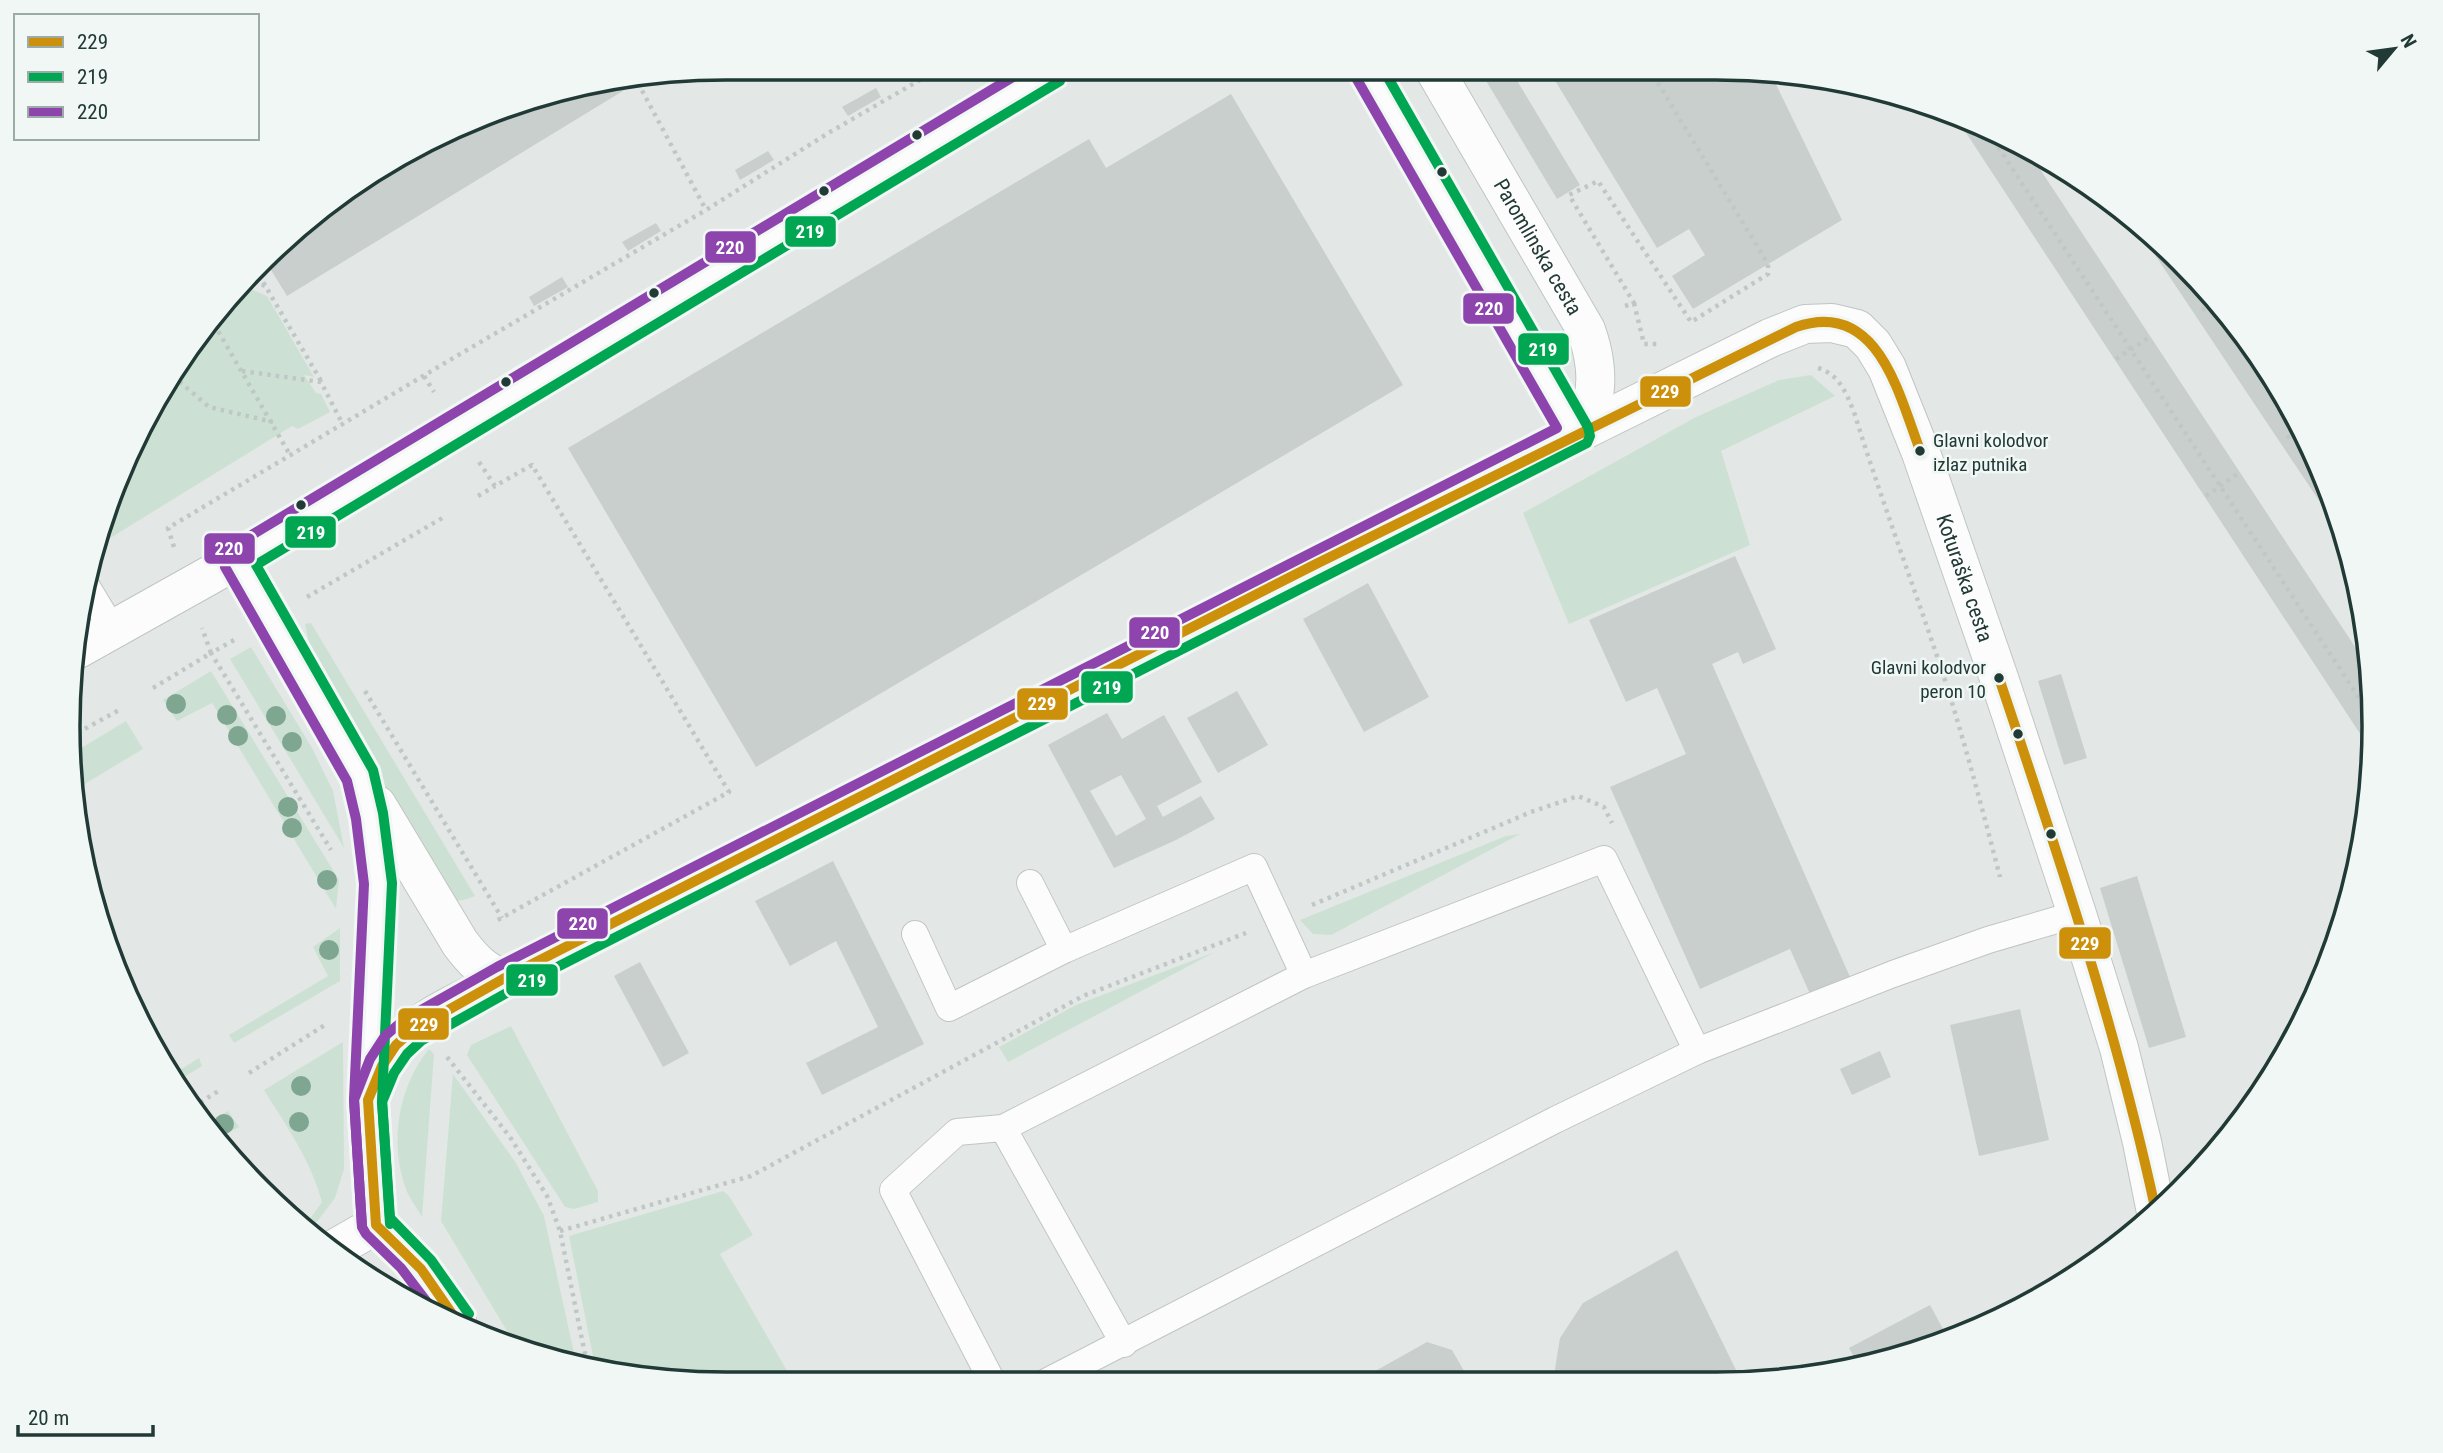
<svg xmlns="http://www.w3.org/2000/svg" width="2443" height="1453" viewBox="0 0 2443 1453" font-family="'Roboto Condensed',sans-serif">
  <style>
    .green { fill: #cce1d4 }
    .building { fill: #c9cfcd; fill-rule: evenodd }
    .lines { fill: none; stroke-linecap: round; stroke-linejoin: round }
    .lane-casing { stroke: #c0c5c3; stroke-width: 28 }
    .street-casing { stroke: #c0c5c3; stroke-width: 40 }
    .path { stroke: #c0c8c6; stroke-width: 4.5; stroke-dasharray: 3.5 5; stroke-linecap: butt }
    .lane { stroke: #fbfcfb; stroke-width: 26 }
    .street { stroke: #fbfcfb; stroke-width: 38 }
    .bus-1-casing { stroke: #f0f7f4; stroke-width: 16 }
    .bus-2-casing { stroke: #f0f7f4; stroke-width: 16 }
    .bus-3-casing { stroke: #f0f7f4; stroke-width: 16 }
    .bus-1 { stroke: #cc900b; stroke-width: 10 }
    .bus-2 { stroke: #00a651; stroke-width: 10 }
    .bus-3 { stroke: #8e44ad; stroke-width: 10 }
    .tree { fill: #7ea691 }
    .bus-dot { fill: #213a36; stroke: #f0f7f4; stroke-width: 2.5 }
    .labels { text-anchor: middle; stroke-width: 5; stroke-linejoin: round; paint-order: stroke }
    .bus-label { font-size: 19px; fill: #213a36; stroke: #f0f7f4; text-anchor: start }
    .street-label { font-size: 21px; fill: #213a36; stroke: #f0f7f4 }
    .rim { fill: none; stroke: #213a36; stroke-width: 3.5 }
    .line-badge { stroke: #f0f7f4; stroke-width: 2.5 }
    .badge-label { font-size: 19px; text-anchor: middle; font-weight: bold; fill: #fff }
  </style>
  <rect width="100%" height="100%" fill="#e3e8e6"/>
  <g class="green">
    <path d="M248 288 267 296 314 377 304 375 316 393 321 394 330 412 298 429 292 426 94 548 179 360Z"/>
    <path d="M1811 375 1835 396 1721 451 1750 545 1569 624 1523 513 1696 417 1779 380Z"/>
    <path d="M311 623 475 896C457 903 454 902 438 891L320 677 310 649 305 624Z"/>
    <path d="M251 647 312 748 333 791 344 848 230 659Z"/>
    <path d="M211 671 339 880 336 909 212 703 177 721 163 700Z"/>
    <path d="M126 721 143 749 78 788 73 753Z"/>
    <path d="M1520 834 1331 935 1313 934 1300 920 1506 836Z"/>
    <path d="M340 928V981L234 1043 229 1035 328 976 313 947Z"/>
    <path d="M1215 952 1008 1062 999 1047 1076 1005Z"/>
    <path d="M511 1026 598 1191V1202L574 1209 565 1207 467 1055 471 1045Z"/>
    <path d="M343 1042 344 1169 335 1198 312 1228 307 1223 322 1202C311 1161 287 1127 264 1090Z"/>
    <path d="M429 1049 434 1054 422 1217C417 1208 409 1198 406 1189 389 1143 398 1087 429 1049Z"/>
    <path d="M199 1058 202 1066 179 1080 175 1073Z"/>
    <path d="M453 1074 516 1163 544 1216 576 1362 519 1351 441 1221Z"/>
    <path d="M228 1111 239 1127 217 1139 203 1125Z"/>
    <path d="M723 1191 729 1196 753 1235 720 1254 794 1383H683L595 1366 569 1236Z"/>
    <path d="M368 1278H394L431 1304 434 1310Z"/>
  </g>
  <g class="building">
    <path d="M1472 69H1510L1580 185 1557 199 1482 74 1477 77Z"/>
    <path d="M1548 69 1760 70 1770 72 1842 220 1693 309 1672 276 1705 255 1689 229 1657 248Z"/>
    <path d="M636 83 287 296 268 265 326 204 515 103Z"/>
    <path d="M876 88 881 97 848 116 842 107Z"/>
    <path d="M1231 94 1403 385 756 767 568 448 1089 139 1106 168Z"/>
    <path d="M1955 116 2030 154 2369 668 2375 726 2372 752Z"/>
    <path d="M768 151 774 160 740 180 735 170Z"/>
    <path d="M2133 222 2182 261 2264 360 2324 474 2344 538Z"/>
    <path d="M656 223 661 231 628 251 622 242Z"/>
    <path d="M562 277 568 287 534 306 529 297Z"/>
    <path d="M1735 556 1776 649 1743 664 1738 652 1712 664 1850 977 1810 994 1790 949 1700 989 1610 787 1686 754 1657 688 1626 702 1589 620Z"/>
    <path d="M1368 583 1429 697 1364 732 1303 619Z"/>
    <path d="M2061 674 2087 758 2064 765 2038 681Z"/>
    <path d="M1237 691 1268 745 1218 773 1187 718Z"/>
    <path d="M1107 713 1122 739 1164 715 1202 782 1157 806 1163 817 1201 796 1215 819 1176 840 1114 868 1048 745ZM1121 775 1146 819 1116 836 1090 791Z"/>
    <path d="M833 861 924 1044 822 1095 806 1063 878 1027 836 941 790 966 755 901Z"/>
    <path d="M2137 876 2186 1037 2149 1048 2100 888Z"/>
    <path d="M640 962 689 1053 663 1067 614 976Z"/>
    <path d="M2020 1009 2049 1140 1979 1156 1950 1025Z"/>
    <path d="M1880 1051 1891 1077 1852 1095 1840 1069Z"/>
    <path d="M1677 1250 1738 1374 1721 1383H1538L1554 1375 1560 1338 1583 1303Z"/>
    <path d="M1930 1305 1949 1340 1928 1350 1858 1364 1849 1348Z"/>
    <path d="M1427 1342 1452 1350 1471 1383H1354Z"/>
  </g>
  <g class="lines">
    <defs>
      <g id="lane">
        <path d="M87 587 113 630"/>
        <path d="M1030 883 1064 950"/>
        <path d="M915 934 949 1008 1064 950 1254 867 1304 975"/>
        <path d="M1003 1128 1304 975 1604 859 1697 1051"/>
        <path d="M993 1383 893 1190 957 1132 1003 1128 1124 1344"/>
        <path d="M1044 1383 1555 1120 1697 1051 1893 974 1988 940 2077 914"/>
      </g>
      <g id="street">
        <path d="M1367 69 1576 434"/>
        <path id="s1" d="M1434 69 1586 330C1594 352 1599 380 1592 403 1589 414 1581 424 1576 434"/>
        <path d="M237 560 360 776C370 811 377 847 378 884L368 1100 376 1225C412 1257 432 1279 457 1321"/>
        <path d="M78 649 237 560 1053 69"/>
        <path d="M377 805 460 943C472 959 483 971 503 979"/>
        <path id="s2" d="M368 1100C376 1082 383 1062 396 1046 419 1017 470 997 503 979L1576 434 1770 338 1805 324 1832 323 1857 329 1873 345 1887 368 1921 453 1999 678 2077 914 2119 1048 2142 1142 2156 1212"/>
        <path d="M334 1249 376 1225"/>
      </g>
    </defs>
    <use href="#lane" class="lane-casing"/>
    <use href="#street" class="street-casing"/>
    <g class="path">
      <path d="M638 83 706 210"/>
      <path d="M1989 133 2374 721"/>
      <path d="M259 275 321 381"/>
      <path d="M254 281 265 286"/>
      <path d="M1634 303 1644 344H1660"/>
      <path d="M1625 306 1634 303 1569 195 1598 181 1691 322 1768 274V264L1650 70"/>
      <path d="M2202 310 2215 302"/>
      <path d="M2225 314 2295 420"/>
      <path d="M214 324 290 455"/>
      <path d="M2116 359 2148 338"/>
      <path d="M1818 368C1840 375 1846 393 1854 412 1881 499 1913 584 1942 671 1964 739 1982 808 2000 877"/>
      <path d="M242 371 321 382 343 425"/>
      <path d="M173 376 209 407 273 422"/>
      <path d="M424 376 434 392"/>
      <path d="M2287 438 2300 429"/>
      <path d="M479 462 495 486 532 465 729 792 496 921"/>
      <path d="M478 496 495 486"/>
      <path d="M2206 496 2237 474"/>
      <path d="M174 547 168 528 455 357 706 210 830 132 939 69"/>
      <path d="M307 597 444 517"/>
      <path d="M234 640 211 653 331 850"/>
      <path d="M153 688 211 653 202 628"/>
      <path d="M365 691 502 918"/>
      <path d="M70 737 121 709"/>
      <path d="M1312 905 1531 812 1578 796 1604 807 1612 823"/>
      <path d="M447 1057 510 1137 547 1196 560 1231 587 1364"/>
      <path d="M249 1073 328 1023"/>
      <path d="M193 1107 220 1090"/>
      <path d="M560 1231 751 1176 1083 996 1246 933"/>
    </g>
    <use href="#lane" class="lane"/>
    <use href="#street" class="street"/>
    <defs>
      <g id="bus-1">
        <path d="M1999 678C2058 854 2117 1030 2156 1212"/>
        <path d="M457 1321 421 1269 376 1225 368 1100 382 1066 396 1045 413 1030 503 979 1314 565 1796 327C1879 298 1899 396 1921 453"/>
      </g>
      <g id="bus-2">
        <path d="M390 1224 382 1102 394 1073 407 1054 421 1041 510 991 1587 443 1590 436 1588 427 1383 69"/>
        <path d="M469 1314 431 1260 390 1218 382 1100 392 883 383 813 373 770 256 565 1060 81"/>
      </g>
      <g id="bus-3">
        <path d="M362 1226 354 1100 370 1059 385 1036 405 1019 497 967 1557 428 1355 76"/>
        <path d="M433 1310 401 1268 366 1234 362 1227 354 1099 364 884 356 819 347 781 225 567 224 554 230 548 1026 69"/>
      </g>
    </defs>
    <use href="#bus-1" class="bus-1-casing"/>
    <use href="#bus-2" class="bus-2-casing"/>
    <use href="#bus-3" class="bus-3-casing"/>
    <use href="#bus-1" class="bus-1"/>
    <use href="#bus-2" class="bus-2"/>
    <use href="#bus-3" class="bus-3"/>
  </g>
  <g class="tree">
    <circle cx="176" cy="704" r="10"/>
    <circle cx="227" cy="715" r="10"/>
    <circle cx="276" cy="716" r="10"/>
    <circle cx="238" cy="736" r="10"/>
    <circle cx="292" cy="742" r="10"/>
    <circle cx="288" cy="807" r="10"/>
    <circle cx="292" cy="828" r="10"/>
    <circle cx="327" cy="880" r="10"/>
    <circle cx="329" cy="950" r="10"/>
    <circle cx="301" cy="1086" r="10"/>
    <circle cx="299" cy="1122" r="10"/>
    <circle cx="224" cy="1124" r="10"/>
  </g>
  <g class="bus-dot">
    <circle cx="917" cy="135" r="6"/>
    <circle cx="1442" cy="172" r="6"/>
    <circle cx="824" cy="191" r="6"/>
    <circle cx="654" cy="293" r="6"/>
    <circle cx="506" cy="382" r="6"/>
    <circle cx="1920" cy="451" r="6"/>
    <circle cx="301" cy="505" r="6"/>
    <circle cx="1999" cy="678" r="6"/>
    <circle cx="2018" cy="734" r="6"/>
    <circle cx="2051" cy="834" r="6"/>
  </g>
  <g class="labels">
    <g class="bus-label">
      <text x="1933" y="447">Glavni kolodvor<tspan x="1933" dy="24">izlaz putnika</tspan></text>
      <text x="1986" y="674" text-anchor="end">Glavni kolodvor<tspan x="1986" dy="24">peron 10</tspan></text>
    </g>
    <g class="street-label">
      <text dy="7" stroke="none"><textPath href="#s1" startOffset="206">Paromlinska cesta</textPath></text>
      <text dy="7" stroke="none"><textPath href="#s2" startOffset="1972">Koturaška cesta</textPath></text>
    </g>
  </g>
  <path d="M0 0H2443V1453H0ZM726 80H1716A646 646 0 0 1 2362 726V726A646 646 0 0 1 1716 1372H726A646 646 0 0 1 80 726V726A646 646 0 0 1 726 80Z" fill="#f0f7f4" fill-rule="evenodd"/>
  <path class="rim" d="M726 80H1716A646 646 0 0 1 2362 726V726A646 646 0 0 1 1716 1372H726A646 646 0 0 1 80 726V726A646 646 0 0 1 726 80Z"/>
  <g class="line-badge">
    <rect x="784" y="215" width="53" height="33" rx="7" fill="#00a651"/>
    <rect x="704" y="230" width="53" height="34" rx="7" fill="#8e44ad"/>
    <rect x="1462" y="292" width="53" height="33" rx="7" fill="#8e44ad"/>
    <rect x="1517" y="332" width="53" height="34" rx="7" fill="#00a651"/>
    <rect x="1639" y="375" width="53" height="33" rx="7" fill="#cc900b"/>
    <rect x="284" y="515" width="53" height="34" rx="7" fill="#00a651"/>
    <rect x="203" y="532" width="53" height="33" rx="7" fill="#8e44ad"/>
    <rect x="1128" y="616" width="53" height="33" rx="7" fill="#8e44ad"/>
    <rect x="1080" y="670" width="54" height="34" rx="7" fill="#00a651"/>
    <rect x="1016" y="687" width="53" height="34" rx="7" fill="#cc900b"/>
    <rect x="556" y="907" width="53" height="33" rx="7" fill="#8e44ad"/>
    <rect x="2058" y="926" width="54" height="34" rx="7" fill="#cc900b"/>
    <rect x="505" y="963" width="54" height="34" rx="7" fill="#00a651"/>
    <rect x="397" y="1007" width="53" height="34" rx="7" fill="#cc900b"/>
  </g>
  <g class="badge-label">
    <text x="810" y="238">219</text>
    <text x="730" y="254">220</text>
    <text x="1489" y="315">220</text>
    <text x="1543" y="356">219</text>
    <text x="1665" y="398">229</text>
    <text x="311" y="539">219</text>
    <text x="229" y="555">220</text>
    <text x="1155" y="639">220</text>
    <text x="1107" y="694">219</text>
    <text x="1042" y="710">229</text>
    <text x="583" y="930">220</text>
    <text x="2085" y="950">229</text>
    <text x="532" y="987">219</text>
    <text x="424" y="1031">229</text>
  </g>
  <rect x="14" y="14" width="245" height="126" fill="#f0f7f4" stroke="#9daba8" stroke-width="2"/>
  <rect x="28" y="37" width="35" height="10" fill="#cc900b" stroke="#9daba8" stroke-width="2"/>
  <text x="77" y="49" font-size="21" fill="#213a36">229</text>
  <rect x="28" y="72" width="35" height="10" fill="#00a651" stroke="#9daba8" stroke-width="2"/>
  <text x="77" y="84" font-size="21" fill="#213a36">219</text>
  <rect x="28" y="107" width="35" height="10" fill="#8e44ad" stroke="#9daba8" stroke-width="2"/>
  <text x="77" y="119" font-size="21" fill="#213a36">220</text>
  <g transform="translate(2394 49) rotate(61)" stroke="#f0f7f4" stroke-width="5" paint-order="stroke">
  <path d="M0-5L12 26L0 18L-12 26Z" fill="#213a36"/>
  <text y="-10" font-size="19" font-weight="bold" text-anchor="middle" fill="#213a36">N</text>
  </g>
  <path d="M18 1425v10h135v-10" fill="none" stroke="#213a36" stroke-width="3.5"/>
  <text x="28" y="1425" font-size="21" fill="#213a36" stroke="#f0f7f4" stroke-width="5" paint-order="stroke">20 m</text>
</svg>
